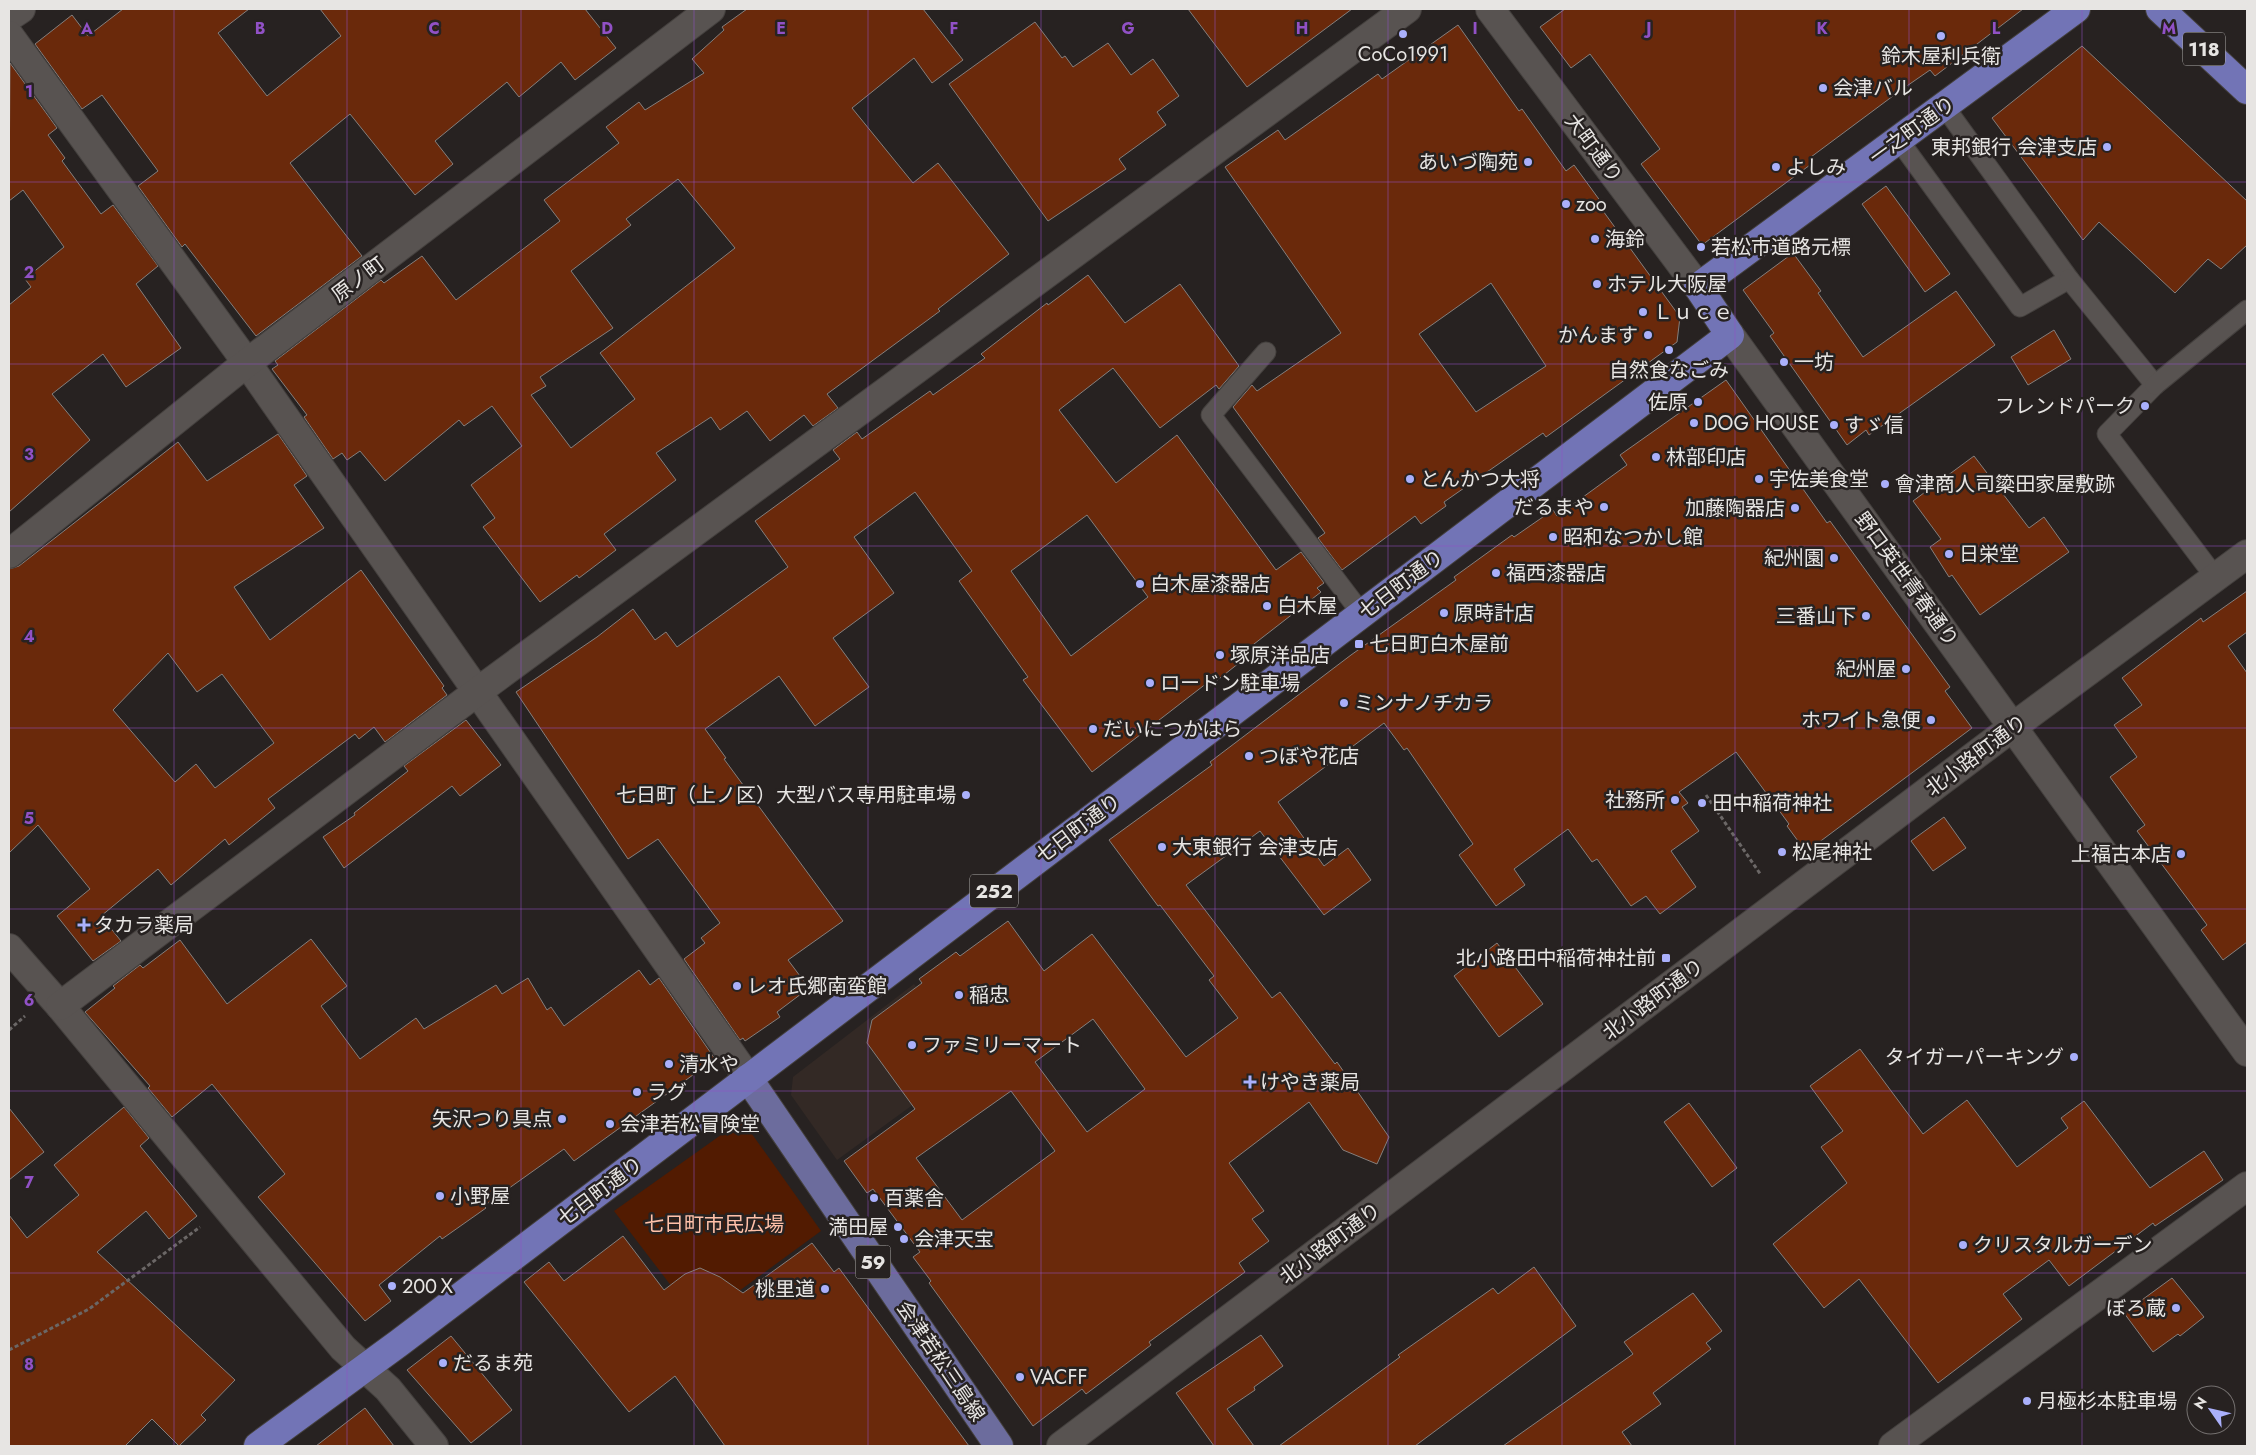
<svg xmlns="http://www.w3.org/2000/svg" width="2256" height="1455" viewBox="0 0 2256 1455" font-family="Jost,'Noto Sans JP',sans-serif">
  <style>
    .built { fill: #332925 }
    .green { fill: #521b01 }
    .building { fill: #6a290b; stroke: #847f7d; fill-rule: evenodd }
    .lines { fill: none; stroke-linecap: round; stroke-linejoin: round }
    .service-casing { stroke: #44403e; stroke-width: 21 }
    .minor-casing { stroke: #44403e; stroke-width: 30 }
    .tertiary-casing { stroke: #44403e; stroke-width: 30 }
    .primary-casing { stroke: #44403e; stroke-width: 30 }
    .trunk-casing { stroke: #44403e; stroke-width: 30 }
    .path { stroke: #6b6766; stroke-width: 3; stroke-dasharray: 4 2.5; stroke-linecap: butt }
    .service { stroke: #585351; stroke-width: 19 }
    .minor { stroke: #585351; stroke-width: 28 }
    .tertiary { stroke: #585351; stroke-width: 28 }
    .primary { stroke: #6c6c9d; stroke-width: 28 }
    .trunk { stroke: #7274b6; stroke-width: 28 }
    .grid { fill: none; stroke: #9151c6; stroke-width: 1; stroke-opacity: 0.55 }
    .poi-dot { fill: #aab0fb; stroke: #272221; stroke-width: 2 }
    .labels { text-anchor: middle; stroke-width: 5; stroke-linejoin: round; paint-order: stroke }
    .shield { fill: #272221; stroke: #adaaa9; stroke-width: 1 }
    .shield-label { font-size: 19px; font-weight: bold; fill: #e7e5e3 }
    .poi-label { font-size: 20px; fill: #e7e5e3; stroke: #272221; text-anchor: start }
    .street-label { font-size: 20px; fill: #e7e5e3; stroke: #272221 }
    .park-label { font-size: 20px; fill: #ffc1a9; stroke: #272221 }
    .grid-label { font-size: 16px; text-anchor: middle; font-weight: bold; fill: #9151c6; stroke: #272221; stroke-width: 5; stroke-linejoin: round; paint-order: stroke }
  </style>
  <rect width="100%" height="100%" fill="#272221"/>
  <path class="built" d="M914 984 973 1061 837 1160 791 1095 793 1077Z"/>
  <path class="green" d="M742 1120 821 1231 698 1321 614 1211Z"/>
  <g class="building">
    <path d="M123 9H249L218 33 267 96 341 36 320 9H585L616 48 575 80 561 62 519 97 507 82 435 141 453 164 415 195 350 114 290 163 362 256 256 336 185 244 182 247 138 186 158 171 102 95 82 109 35 44 72 15 88 36Z"/>
    <path d="M747 9H923L963 60 932 83 914 58 852 108 913 183 938 163 1009 254 938 309 940 311 827 394 838 408 813 426 804 415 770 441 747 411 720 430 711 417 656 453 676 480 604 534 616 550 579 578 577 575 540 602 483 527 495 518 471 485 522 446 492 406 464 426 459 420 385 481 360 451 347 460 342 453 333 459 304 417 307 415 272 369 278 365 275 361 381 280 384 283 422 256 456 300 560 221 544 200 619 143 606 127 639 102 645 110 704 73 692 59 724 30 722 27ZM678 179 735 248 600 353 635 399 571 448 531 395 546 386 540 377 613 328 571 271 631 225 626 219Z"/>
    <path d="M1188 9H1352L1247 87Z"/>
    <path d="M1565 9H2023L1935 76 1930 70 1901 90 1811 157 1814 162 1702 245 1641 164 1660 149 1590 54 1571 68 1540 27Z"/>
    <path d="M1035 22 1062 58 1065 56 1073 67 1108 43 1131 75 1153 59 1179 96 1157 112 1166 125 1119 159 1126 169 1048 221 949 84Z"/>
    <path d="M1458 25 1519 111 1522 109 1566 171 1574 165 1601 202 1598 204 1680 317 1677 342 1546 437 1543 433 1444 502 1446 506 1421 524 1415 516 1342 570 1318 538 1325 533 1233 407 1252 385 1257 391 1341 333 1225 167 1278 130 1285 140 1378 74 1382 79ZM1491 283 1546 366 1476 412 1419 334Z"/>
    <path d="M2082 46 2247 201V245L2221 269 2208 259 2175 293 2099 222 2083 240 1992 118Z"/>
    <path d="M10 63 57 128 48 135 65 158 62 161 101 214 113 205 158 266 136 284 181 348 126 387 103 354 52 394 90 440 9 512V305L31 287 25 279 64 247 23 190 9 201Z"/>
    <path d="M1886 186 1950 274 1925 292 1862 204Z"/>
    <path d="M1793 253 1821 291 1818 293 1863 357 1956 291 1995 345 1869 435 1866 430 1847 445 1770 336 1774 333 1743 290Z"/>
    <path d="M1088 275 1125 323 1180 284 1239 366 1219 389 1216 385 1160 428 1113 368 1059 410 1116 483 1177 435 1276 570 1301 552 1324 583 1317 588 1321 592 1236 658 1239 663 1210 686 1207 683 1092 772 1023 680 1028 677 959 581 972 571 915 492 854 537 894 593 833 638 869 687 815 726 779 676 705 729 726 758 724 759 843 921 788 960 809 988 777 1012 780 1017 745 1041 743 1038 740 1040 684 959 705 943 701 938 720 923 658 839 628 859 516 692 597 637 633 609 655 640 666 632 677 647 788 567 755 521 840 459 833 450 857 432 862 439 930 391 933 395 985 358 981 354 1047 303 1048 305ZM1087 515 1148 597 1071 656 1011 571Z"/>
    <path d="M2054 330 2071 359 2028 385 2011 357Z"/>
    <path d="M1726 380 1827 523 1830 521 1950 687 1945 691 1972 728 1806 852 1787 826 1789 824 1736 752 1679 792 1688 803 1682 807 1699 831 1671 851 1696 887 1660 914 1646 896 1631 906 1597 859 1592 862 1568 829 1514 869 1525 885 1496 906 1459 855 1473 844 1407 748 1404 750 1384 723 1278 802 1324 866 1348 848 1371 880 1324 915 1260 831 1186 885 1272 998 1280 992 1335 1064 1337 1062 1389 1137 1377 1164 1343 1150 1309 1102 1229 1163 1264 1211 1252 1219 1269 1241 1239 1263 1245 1272 1149 1342 1151 1345 1086 1394 1082 1389 1033 1426 929 1283 931 1281 913 1257 920 1252 873 1189 867 1193 844 1161 915 1109 867 1043 872 1020 922 983 919 979 956 952 960 956 1008 921 1044 971 1092 934 1186 1057 1238 1018 1209 980 1214 976 1160 905 1158 906 1109 840 1212 765 1210 762 1351 655 1456 580 1454 577 1512 535 1514 537 1553 510 1557 516 1627 465 1620 455ZM1093 1019 1145 1089 1087 1132 1035 1062ZM1011 1091 1055 1151 962 1220 916 1158Z"/>
    <path d="M278 434 307 476 294 485 324 528 234 587 270 640 361 570 444 686 442 688 447 695 385 742 374 727 359 739 355 734 268 799 275 808 229 845 225 839 171 885 158 869 101 916 121 941 93 961 57 916 90 889 38 825 9 853V569L19 566 178 442 207 481ZM168 653 197 692 222 674 274 743 215 788 196 764 175 782 113 710Z"/>
    <path d="M1974 456 2029 528 2044 517 2069 552 1980 615 1952 575 1949 577 1930 547 1941 539 1913 501Z"/>
    <path d="M2247 591V632L2228 646 2247 673V942L2223 960 2201 930 2207 925 2137 831 2145 825 2110 777 2137 757 2114 725 2142 705 2122 678 2201 618 2203 622Z"/>
    <path d="M466 720 501 765 460 796 452 786 344 868 323 837 355 815 354 813 408 771 404 766Z"/>
    <path d="M1944 817 1966 848 1933 871 1911 841Z"/>
    <path d="M311 939 347 986 321 1006 360 1059 416 1018 424 1029 496 985 502 994 528 978 547 1010 551 1007 564 1026 639 970 650 985 659 978 715 1059 574 1161 564 1149 484 1206 486 1208 442 1239 440 1236 379 1285 391 1301 365 1321 258 1197 285 1174 212 1084 172 1117 148 1088 150 1086 85 1012 115 988 113 986 140 965 143 968 180 940 227 1004Z"/>
    <path d="M1497 943 1543 1004 1499 1037 1454 976Z"/>
    <path d="M1860 1049 1923 1134 1967 1100 2017 1167 2068 1128 2061 1118 2084 1101 2150 1188 2204 1151 2223 1180 2155 1226 2153 1223 2069 1286 2049 1260 2003 1294 2022 1319 1938 1383 1859 1279 1824 1308 1773 1244 1847 1183 1821 1147 1843 1131 1810 1086Z"/>
    <path d="M1689 1103 1737 1168 1712 1187 1664 1122Z"/>
    <path d="M124 1107 149 1138 140 1146 197 1216 169 1239 146 1211 97 1252 235 1380 201 1415 206 1420 179 1446 152 1419 125 1446H9V1215L27 1238 79 1195 54 1165Z"/>
    <path d="M9 1108 44 1152 9 1180Z"/>
    <path d="M623 1236 664 1290 685 1274 700 1268 720 1277 743 1293 812 1243 834 1272 839 1268 969 1446H725L675 1376 629 1412 524 1282 549 1262 564 1281Z"/>
    <path d="M1534 1267 1576 1326 1415 1446H1279L1400 1357 1398 1355 1493 1288 1498 1294Z"/>
    <path d="M2172 1278 2204 1317 2180 1336 2178 1334 2153 1352 2124 1313Z"/>
    <path d="M1693 1293 1722 1331 1706 1343 1711 1349 1653 1393 1661 1404 1622 1432 1632 1446H1503L1633 1354 1624 1342Z"/>
    <path d="M1261 1335 1283 1366 1254 1387 1255 1390 1227 1409 1254 1446H1214L1176 1393Z"/>
    <path d="M451 1336 512 1410 471 1443 407 1370Z"/>
    <path d="M365 1408 394 1446H316Z"/>
  </g>
  <g class="lines">
    <defs>
      <g id="service">
        <path d="M1898 139 2020 307 2069 279 1944 106"/>
        <path d="M2069 279 2155 385 2107 434 2215 577"/>
        <path d="M1266 352 1211 415 1362 614"/>
        <path d="M2155 385 2247 310"/>
      </g>
      <g id="minor">
        <path d="M9 17 21 9"/>
        <path d="M9 35 247 363 748 1078"/>
        <path d="M1730 335 2247 1052"/>
        <path d="M9 554 234 373 711 9"/>
        <path d="M9 948 60 1006 343 1348 388 1389 434 1446"/>
        <path d="M60 1006 477 692 1407 9"/>
        <path d="M1061 1446 2014 726 2247 554"/>
        <path d="M1893 1446 2247 1186"/>
      </g>
      <path id="tertiary" d="M1490 9 1698 287"/>
      <path id="primary" d="M748 1078 999 1446"/>
      <g id="trunk">
        <path d="M2160 9 2247 90"/>
        <path d="M258 1446 399 1343 1730 335 1698 287 2076 9"/>
      </g>
    </defs>
    <use href="#service" class="service-casing"/>
    <use href="#minor" class="minor-casing"/>
    <use href="#tertiary" class="tertiary-casing"/>
    <use href="#primary" class="primary-casing"/>
    <use href="#trunk" class="trunk-casing"/>
    <g class="path">
      <path d="M1706 795 1761 875"/>
      <path d="M9 1030 25 1016"/>
      <path d="M9 1350 89 1309 200 1227"/>
    </g>
    <use href="#service" class="service"/>
    <use href="#minor" class="minor"/>
    <use href="#tertiary" class="tertiary"/>
    <use href="#primary" class="primary"/>
    <use href="#trunk" class="trunk"/>
  </g>
  <path class="grid" d="M174 9V1446M347 9V1446M521 9V1446M694 9V1446M868 9V1446M1041 9V1446M1215 9V1446M1388 9V1446M1562 9V1446M1735 9V1446M1909 9V1446M2082 9V1446M9 182H2247M9 364H2247M9 546H2247M9 728H2247M9 909H2247M9 1091H2247M9 1273H2247"/>
  <g class="poi-dot">
    <circle cx="1403" cy="34" r="5"/>
    <circle cx="1941" cy="36" r="5"/>
    <circle cx="1823" cy="88" r="5"/>
    <circle cx="2107" cy="147" r="5"/>
    <circle cx="1528" cy="162" r="5"/>
    <circle cx="1776" cy="167" r="5"/>
    <circle cx="1566" cy="204" r="5"/>
    <circle cx="1595" cy="239" r="5"/>
    <circle cx="1701" cy="247" r="5"/>
    <circle cx="1597" cy="284" r="5"/>
    <circle cx="1643" cy="312" r="5"/>
    <circle cx="1648" cy="335" r="5"/>
    <circle cx="1669" cy="350" r="5"/>
    <circle cx="1784" cy="362" r="5"/>
    <circle cx="1698" cy="402" r="5"/>
    <circle cx="2145" cy="406" r="5"/>
    <circle cx="1694" cy="423" r="5"/>
    <circle cx="1834" cy="425" r="5"/>
    <circle cx="1656" cy="457" r="5"/>
    <circle cx="1410" cy="479" r="5"/>
    <circle cx="1759" cy="479" r="5"/>
    <circle cx="1885" cy="484" r="5"/>
    <circle cx="1604" cy="507" r="5"/>
    <circle cx="1795" cy="508" r="5"/>
    <circle cx="1553" cy="537" r="5"/>
    <circle cx="1949" cy="554" r="5"/>
    <circle cx="1834" cy="558" r="5"/>
    <circle cx="1496" cy="573" r="5"/>
    <circle cx="1140" cy="584" r="5"/>
    <circle cx="1267" cy="606" r="5"/>
    <circle cx="1444" cy="613" r="5"/>
    <circle cx="1866" cy="616" r="5"/>
    <rect x="1354" y="639" width="10" height="10" rx="2.5"/>
    <circle cx="1220" cy="655" r="5"/>
    <circle cx="1906" cy="669" r="5"/>
    <circle cx="1150" cy="683" r="5"/>
    <circle cx="1344" cy="703" r="5"/>
    <circle cx="1931" cy="720" r="5"/>
    <circle cx="1093" cy="729" r="5"/>
    <circle cx="1249" cy="756" r="5"/>
    <circle cx="966" cy="795" r="5"/>
    <circle cx="1675" cy="800" r="5"/>
    <circle cx="1702" cy="803" r="5"/>
    <circle cx="1162" cy="847" r="5"/>
    <circle cx="1782" cy="852" r="5"/>
    <circle cx="2181" cy="854" r="5"/>
    <path d="M81.5 917.5h5v5h5v5h-5v5h-5v-5h-5v-5h5z"/>
    <rect x="1661" y="953" width="10" height="10" rx="2.5"/>
    <circle cx="737" cy="986" r="5"/>
    <circle cx="959" cy="995" r="5"/>
    <circle cx="912" cy="1045" r="5"/>
    <circle cx="2074" cy="1057" r="5"/>
    <circle cx="669" cy="1064" r="5"/>
    <path d="M1247.5 1074.5h5v5h5v5h-5v5h-5v-5h-5v-5h5z"/>
    <circle cx="637" cy="1092" r="5"/>
    <circle cx="562" cy="1119" r="5"/>
    <circle cx="610" cy="1124" r="5"/>
    <circle cx="440" cy="1196" r="5"/>
    <circle cx="874" cy="1198" r="5"/>
    <circle cx="898" cy="1227" r="5"/>
    <circle cx="904" cy="1239" r="5"/>
    <circle cx="1963" cy="1245" r="5"/>
    <circle cx="392" cy="1286" r="5"/>
    <circle cx="825" cy="1289" r="5"/>
    <circle cx="2176" cy="1308" r="5"/>
    <circle cx="443" cy="1363" r="5"/>
    <circle cx="1020" cy="1377" r="5"/>
    <circle cx="2027" cy="1401" r="5"/>
  </g>
  <g class="labels">
    <g class="shield">
      <rect x="2183" y="32.5" width="42" height="33" rx="4"/>
      <rect x="970" y="874.5" width="48" height="33" rx="4"/>
      <rect x="855.5" y="1245.5" width="35" height="33" rx="4"/>
    </g>
    <g class="shield-label">
      <text x="2204" y="56">118</text>
      <text x="994" y="898">252</text>
      <text x="873" y="1269">59</text>
    </g>
    <g class="poi-label">
      <text x="1403" y="61" text-anchor="middle">CoCo1991</text>
      <text x="1941" y="63" text-anchor="middle">鈴木屋利兵衛</text>
      <text x="1833" y="95">会津バル</text>
      <text x="2097" y="154" text-anchor="end">東邦銀行 会津支店</text>
      <text x="1518" y="169" text-anchor="end">あいづ陶苑</text>
      <text x="1786" y="174">よしみ</text>
      <text x="1576" y="211">zoo</text>
      <text x="1605" y="246">海鈴</text>
      <text x="1711" y="254">若松市道路元標</text>
      <text x="1607" y="291">ホテル大阪屋</text>
      <text x="1653" y="319">Ｌｕｃｅ</text>
      <text x="1638" y="342" text-anchor="end">かんます</text>
      <text x="1794" y="369">一坊</text>
      <text x="1669" y="377" text-anchor="middle">自然食なごみ</text>
      <text x="1688" y="409" text-anchor="end">佐原</text>
      <text x="2135" y="413" text-anchor="end">フレンドパーク</text>
      <text x="1704" y="430">DOG HOUSE</text>
      <text x="1844" y="432">すゞ信</text>
      <text x="1666" y="464">林部印店</text>
      <text x="1420" y="486">とんかつ大将</text>
      <text x="1769" y="486">宇佐美食堂</text>
      <text x="1895" y="491">會津商人司簗田家屋敷跡</text>
      <text x="1594" y="514" text-anchor="end">だるまや</text>
      <text x="1785" y="515" text-anchor="end">加藤陶器店</text>
      <text x="1563" y="544">昭和なつかし館</text>
      <text x="1959" y="561">日栄堂</text>
      <text x="1824" y="565" text-anchor="end">紀州園</text>
      <text x="1506" y="580">福西漆器店</text>
      <text x="1150" y="591">白木屋漆器店</text>
      <text x="1277" y="613">白木屋</text>
      <text x="1454" y="620">原時計店</text>
      <text x="1856" y="623" text-anchor="end">三番山下</text>
      <text x="1369" y="651">七日町白木屋前</text>
      <text x="1230" y="662">塚原洋品店</text>
      <text x="1896" y="676" text-anchor="end">紀州屋</text>
      <text x="1160" y="690">ロードン駐車場</text>
      <text x="1354" y="710">ミンナノチカラ</text>
      <text x="1921" y="727" text-anchor="end">ホワイト急便</text>
      <text x="1103" y="736">だいにつかはら</text>
      <text x="1259" y="763">つぼや花店</text>
      <text x="956" y="802" text-anchor="end">七日町（上ノ区）大型バス専用駐車場</text>
      <text x="1665" y="807" text-anchor="end">社務所</text>
      <text x="1712" y="810">田中稲荷神社</text>
      <text x="1172" y="854">大東銀行 会津支店</text>
      <text x="1792" y="859">松尾神社</text>
      <text x="2171" y="861" text-anchor="end">上福古本店</text>
      <text x="94" y="932">タカラ薬局</text>
      <text x="1656" y="965" text-anchor="end">北小路田中稲荷神社前</text>
      <text x="747" y="993">レオ氏郷南蛮館</text>
      <text x="969" y="1002">稲忠</text>
      <text x="922" y="1052">ファミリーマート</text>
      <text x="2064" y="1064" text-anchor="end">タイガーパーキング</text>
      <text x="679" y="1071">清水や</text>
      <text x="1260" y="1089">けやき薬局</text>
      <text x="647" y="1099">ラグ</text>
      <text x="552" y="1126" text-anchor="end">矢沢つり具点</text>
      <text x="620" y="1131">会津若松冒険堂</text>
      <text x="450" y="1203">小野屋</text>
      <text x="884" y="1205">百薬舎</text>
      <text x="888" y="1234" text-anchor="end">満田屋</text>
      <text x="914" y="1246">会津天宝</text>
      <text x="1973" y="1252">クリスタルガーデン</text>
      <text x="402" y="1293">２００Ｘ</text>
      <text x="815" y="1296" text-anchor="end">桃里道</text>
      <text x="2166" y="1315" text-anchor="end">ぼろ蔵</text>
      <text x="453" y="1370">だるま苑</text>
      <text x="1030" y="1384">VACFF</text>
      <text x="2037" y="1408">月極杉本駐車場</text>
    </g>
    <g class="street-label">
      <text transform="translate(1912 130) rotate(-36)" y="7">一之町通り</text>
      <text transform="translate(1594 148) rotate(53)" y="7">大町通り</text>
      <text transform="translate(358 279) rotate(-37)" y="7">原ノ町</text>
      <text transform="translate(1907 579) rotate(54)" y="7">野口英世青春通り</text>
      <text transform="translate(1401 584) rotate(-37)" y="7">七日町通り</text>
      <text transform="translate(1976 755) rotate(-37)" y="7">北小路町通り</text>
      <text transform="translate(1078 828) rotate(-37)" y="7">七日町通り</text>
      <text transform="translate(1653 999) rotate(-37)" y="7">北小路町通り</text>
      <text transform="translate(600 1191) rotate(-37)" y="7">七日町通り</text>
      <text transform="translate(1330 1243) rotate(-37)" y="7">北小路町通り</text>
      <text transform="translate(941 1361) rotate(56)" y="7">会津若松三島線</text>
    </g>
    <g class="park-label">
      <text x="714" y="1231">七日町市民広場</text>
    </g>
  </g>
  <g class="grid-label">
    <text x="87" y="34">A</text>
    <text x="260" y="34">B</text>
    <text x="434" y="34">C</text>
    <text x="607" y="34">D</text>
    <text x="781" y="34">E</text>
    <text x="954" y="34">F</text>
    <text x="1128" y="34">G</text>
    <text x="1302" y="34">H</text>
    <text x="1475" y="34">I</text>
    <text x="1649" y="34">J</text>
    <text x="1822" y="34">K</text>
    <text x="1996" y="34">L</text>
    <text x="2169" y="34">M</text>
    <text x="29" y="97">1</text>
    <text x="29" y="278">2</text>
    <text x="29" y="460">3</text>
    <text x="29" y="642">4</text>
    <text x="29" y="824">5</text>
    <text x="29" y="1006">6</text>
    <text x="29" y="1188">7</text>
    <text x="29" y="1370">8</text>
  </g>
  <rect width="2256" height="1455" fill="none" stroke="#e7e5e3" stroke-width="20"/>
  <g transform="translate(2211 1410) rotate(304)"><circle r="24" fill="#272221" stroke="#74706f"/>
  <path d="M0-4L9 19L0 12L-9 19Z" fill="#aab0fb"/>
  <text y="-8" font-size="14" font-weight="bold" text-anchor="middle" fill="#e7e5e3">N</text>
  </g>
</svg>
